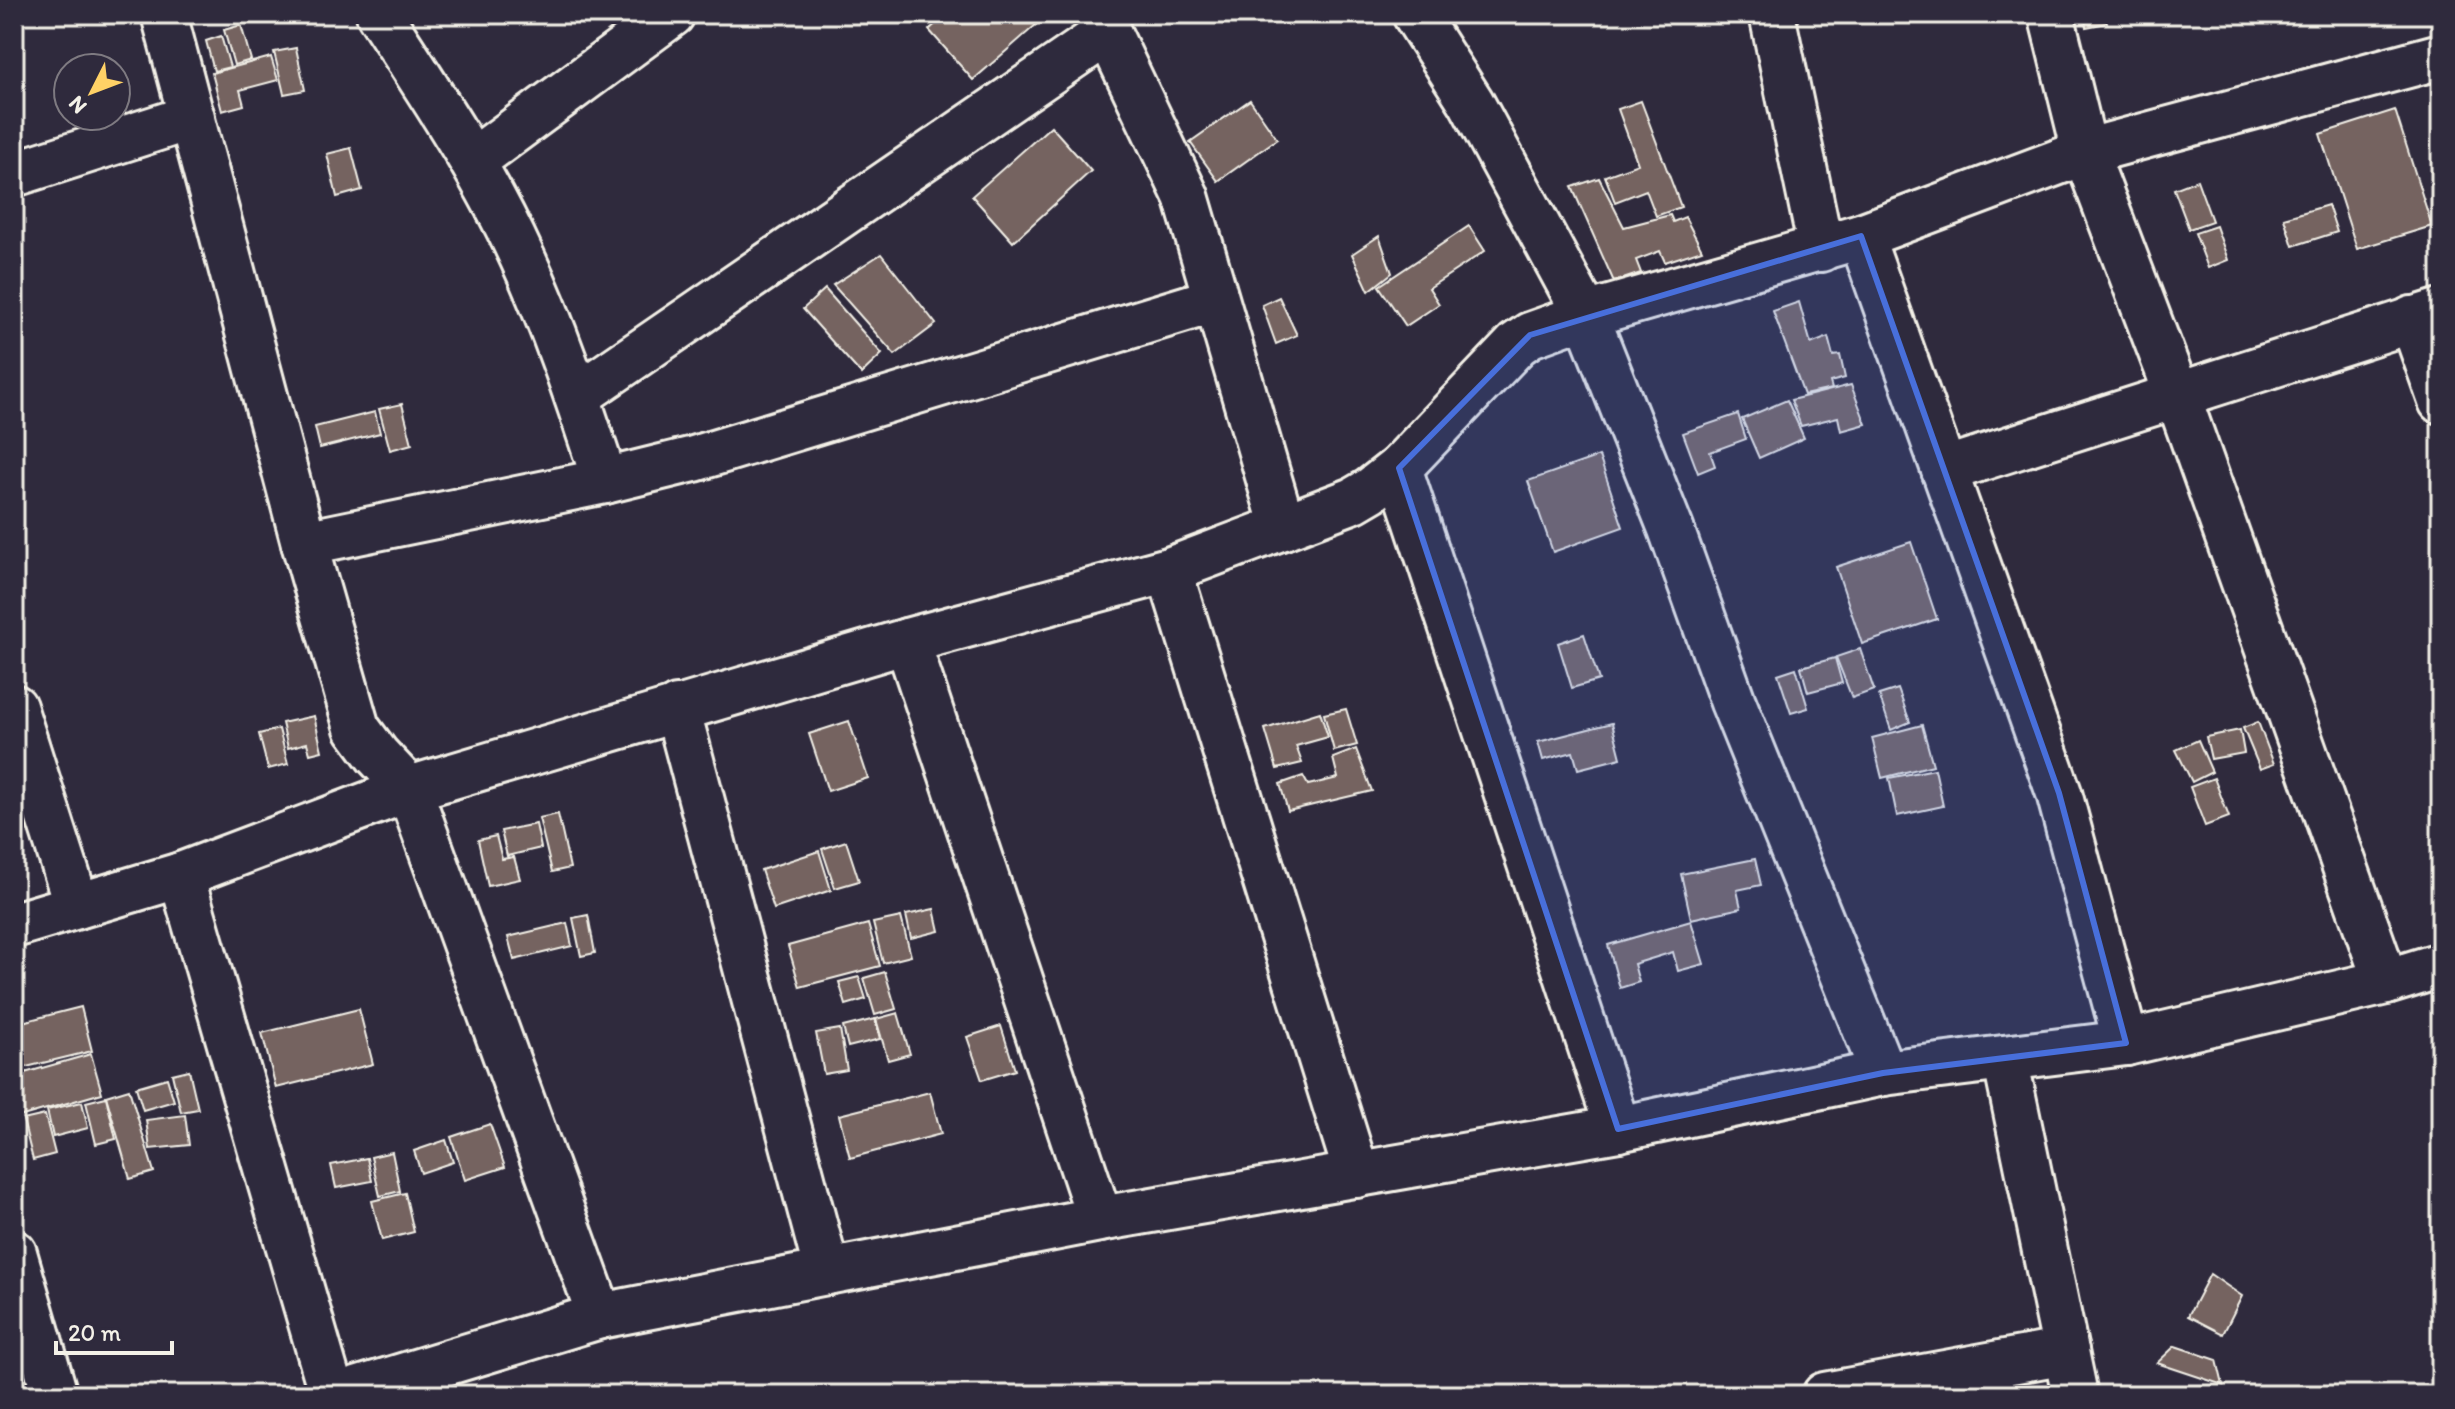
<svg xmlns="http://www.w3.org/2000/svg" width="2455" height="1409" viewBox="0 0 2455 1409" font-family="Itim,sans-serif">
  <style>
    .building { fill: #746361; stroke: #f4f1e8; stroke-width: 2 }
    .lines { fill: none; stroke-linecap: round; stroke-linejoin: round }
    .minor-casing { stroke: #f4f1e8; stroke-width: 50 }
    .minor { stroke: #2f2a3d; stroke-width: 44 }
    .marked { fill: #486fdb; fill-opacity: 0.2; stroke: #486fdb; stroke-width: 6; stroke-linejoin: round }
  </style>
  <rect width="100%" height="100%" fill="#2f2a3d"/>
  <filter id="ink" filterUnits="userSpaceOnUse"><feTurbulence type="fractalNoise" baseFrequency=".0125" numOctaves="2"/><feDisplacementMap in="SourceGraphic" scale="16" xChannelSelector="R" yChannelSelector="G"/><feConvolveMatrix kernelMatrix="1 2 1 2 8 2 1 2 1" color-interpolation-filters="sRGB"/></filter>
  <g filter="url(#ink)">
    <g class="building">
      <path d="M946 14H1027L1037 24 973 80 929 30Z"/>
      <path d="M2084 14H2105L2107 23 2086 27Z"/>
      <path d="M241 25 251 60 234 65 224 30Z"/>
      <path d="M221 36 230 67 214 71 206 41Z"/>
      <path d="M296 48 305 90 284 94 274 52Z"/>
      <path d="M271 57 278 80 240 90 244 105 222 111 212 73Z"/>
      <path d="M1250 100 1277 139 1218 181 1190 142Z"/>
      <path d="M1641 101 1681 207 1656 216 1646 190 1615 202 1605 176 1638 164 1618 109Z"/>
      <path d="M2395 110 2432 226 2357 249 2320 134Z"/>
      <path d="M1051 126 1091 171 1013 242 972 196Z"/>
      <path d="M351 148 362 190 337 197 327 154Z"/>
      <path d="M1599 178 1624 227 1670 215 1673 222 1685 217 1702 250 1665 262 1660 251 1636 260 1641 273 1614 282 1572 187Z"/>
      <path d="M2197 180 2212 221 2189 229 2174 189Z"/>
      <path d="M2328 205 2337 232 2293 246 2284 218Z"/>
      <path d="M1469 226 1485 251 1429 288 1439 304 1406 326 1379 286Z"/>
      <path d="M2216 226 2228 260 2208 268 2195 233Z"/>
      <path d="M1379 236 1392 273 1369 291 1352 254Z"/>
      <path d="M881 254 936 324 895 355 833 285Z"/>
      <path d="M825 289 882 354 861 374 803 309Z"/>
      <path d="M1279 297 1297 335 1276 344 1262 305Z"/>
      <path d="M1799 302 1811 344 1828 337 1833 356 1840 355 1845 378 1830 382 1832 389 1804 395 1773 311Z"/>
      <path d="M1851 385 1866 424 1841 431 1838 417 1801 426 1791 400Z"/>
      <path d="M1787 400 1804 438 1759 458 1742 419Z"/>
      <path d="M402 404 412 444 390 450 379 409Z"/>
      <path d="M375 412 380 433 320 448 315 427Z"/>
      <path d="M1738 414 1746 439 1710 452 1715 466 1698 473 1683 433Z"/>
      <path d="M1599 456 1623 527 1553 552 1528 481Z"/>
      <path d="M1911 542 1937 619 1862 644 1836 567Z"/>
      <path d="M1584 634 1599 680 1572 688 1558 643Z"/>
      <path d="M1860 649 1874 690 1852 698 1836 657Z"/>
      <path d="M1835 658 1842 683 1808 692 1801 667Z"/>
      <path d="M1796 668 1808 708 1791 713 1778 674Z"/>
      <path d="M1898 689 1910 722 1891 730 1879 695Z"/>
      <path d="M1346 709 1357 745 1334 751 1324 714Z"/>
      <path d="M1320 712 1328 737 1296 746 1302 763 1277 769 1265 729Z"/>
      <path d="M314 716 322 751 310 754 307 743 288 748 282 723Z"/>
      <path d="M849 721 868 778 828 791 809 734Z"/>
      <path d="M2258 722 2274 764 2260 769 2243 728Z"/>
      <path d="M1612 723 1621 758 1578 769 1573 752 1543 760 1538 742Z"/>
      <path d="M1922 725 1933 765 1882 778 1872 738Z"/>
      <path d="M279 729 288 764 268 769 259 734Z"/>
      <path d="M2240 730 2244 753 2211 759 2206 737Z"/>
      <path d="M2198 740 2212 772 2192 782 2176 750Z"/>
      <path d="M1356 749 1372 791 1288 811 1280 784 1303 776 1308 785 1338 778 1333 758Z"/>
      <path d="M1935 769 1943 806 1897 816 1889 778Z"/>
      <path d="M2214 778 2229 817 2205 826 2190 787Z"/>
      <path d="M558 814 570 868 552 872 539 818Z"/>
      <path d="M536 824 541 848 507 856 501 831Z"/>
      <path d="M496 836 502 859 514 857 520 879 488 886 478 840Z"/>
      <path d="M846 841 859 881 835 888 822 849Z"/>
      <path d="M819 851 831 890 774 909 761 870Z"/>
      <path d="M1755 859 1761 885 1737 890 1741 908 1691 919 1681 874Z"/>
      <path d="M934 909 939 931 911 938 906 915Z"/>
      <path d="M588 915 595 953 581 956 573 918Z"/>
      <path d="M901 917 911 956 883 963 873 923Z"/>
      <path d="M1691 921 1704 964 1678 971 1673 952 1634 964 1639 982 1620 988 1608 945Z"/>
      <path d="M567 923 572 946 514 960 508 937Z"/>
      <path d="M868 924 880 966 800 987 788 946Z"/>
      <path d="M885 972 896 1009 875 1015 864 978Z"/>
      <path d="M859 977 866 999 846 1005 839 982Z"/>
      <path d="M81 1007 92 1051 14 1070V1024Z"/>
      <path d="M359 1009 373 1064 276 1088 262 1033Z"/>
      <path d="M898 1013 910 1054 888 1060 876 1019Z"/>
      <path d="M875 1019 880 1039 848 1047 843 1027Z"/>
      <path d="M1001 1026 1015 1070 982 1080 967 1037Z"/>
      <path d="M840 1029 847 1070 824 1074 816 1033Z"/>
      <path d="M91 1054 102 1093 19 1117 14 1100V1076Z"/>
      <path d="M189 1070 198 1109 181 1112 172 1074Z"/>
      <path d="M167 1078 174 1101 143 1110 136 1087Z"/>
      <path d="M129 1089 154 1172 130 1179 106 1096Z"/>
      <path d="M930 1092 941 1134 850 1158 839 1115Z"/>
      <path d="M106 1097 116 1139 96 1144 86 1102Z"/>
      <path d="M82 1102 88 1128 53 1137 47 1110Z"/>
      <path d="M45 1115 55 1154 33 1160 23 1120Z"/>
      <path d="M185 1115 189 1145 150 1149 146 1120Z"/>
      <path d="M490 1124 505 1167 465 1180 451 1137Z"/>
      <path d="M446 1140 453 1162 421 1173 414 1151Z"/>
      <path d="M392 1152 400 1191 380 1196 371 1157Z"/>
      <path d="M367 1158 372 1181 336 1188 331 1165Z"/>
      <path d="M405 1193 414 1232 382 1240 372 1201Z"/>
      <path d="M2210 1274 2242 1296 2223 1334 2188 1316Z"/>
      <path d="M2175 1346 2217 1360 2223 1385 2157 1363Z"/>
    </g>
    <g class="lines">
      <defs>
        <g id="minor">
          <path d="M164 14 304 543 357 728 377 755 409 789 600 1316"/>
          <path d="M379 14C430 93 483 171 522 257 555 328 580 405 605 481"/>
          <path d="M1097 14 1108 32 1186 196 1283 527"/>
          <path d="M1415 14 1471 102 1586 315 1671 529 1733 702 1883 1073"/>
          <path d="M1772 14 1821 249"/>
          <path d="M2051 14 2085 152 2177 394 2386 982"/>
          <path d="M473 161 672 14"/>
          <path d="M14 174 192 117"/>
          <path d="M1861 236 2059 793 2126 1043"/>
          <path d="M2412 319 2441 401"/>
          <path d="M577 396 1108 32"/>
          <path d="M1399 468 1618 1129"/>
          <path d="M1944 470 2441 311"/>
          <path d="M304 543 605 481 694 459 1215 300"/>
          <path d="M1169 570 1357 1175"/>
          <path d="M907 641 1100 1219"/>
          <path d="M14 707 77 906"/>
          <path d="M677 708 827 1272"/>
          <path d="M181 875 332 1395"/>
          <path d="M14 925 181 875 409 789 907 641 1169 570 1354 500 1371 490 1399 468 1517 344 1530 335 1586 315 1861 236 2085 152 2441 56"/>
          <path d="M2005 1058 2075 1395"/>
          <path d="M14 1253 55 1395"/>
          <path d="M340 1395 600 1316 1100 1219 1618 1129 1883 1073 2126 1043 2386 982 2441 965"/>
          <path d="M1825 1395 2066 1351"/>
        </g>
      </defs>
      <use href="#minor" class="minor-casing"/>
      <use href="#minor" class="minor"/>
    </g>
  </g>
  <path class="marked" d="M1861 236 2059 793 2126 1043 1883 1073 1618 1129 1399 468 1530 335Z"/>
  <rect width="2455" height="1409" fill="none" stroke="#2f2a3d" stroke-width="48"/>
  <rect x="24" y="24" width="2407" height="1361" fill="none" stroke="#f4f1e8" stroke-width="3" filter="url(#ink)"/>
  <g transform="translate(92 92) rotate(228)"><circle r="38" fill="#2f2a3d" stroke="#7e7a81" stroke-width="2"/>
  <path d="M0-6L14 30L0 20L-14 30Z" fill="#ffd166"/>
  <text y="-12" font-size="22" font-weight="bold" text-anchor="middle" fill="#f4f1e8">N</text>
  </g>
  <path d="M56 1341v12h116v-12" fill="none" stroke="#f4f1e8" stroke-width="4"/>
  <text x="68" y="1341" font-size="24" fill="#f4f1e8" stroke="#2f2a3d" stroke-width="6" paint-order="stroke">20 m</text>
</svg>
